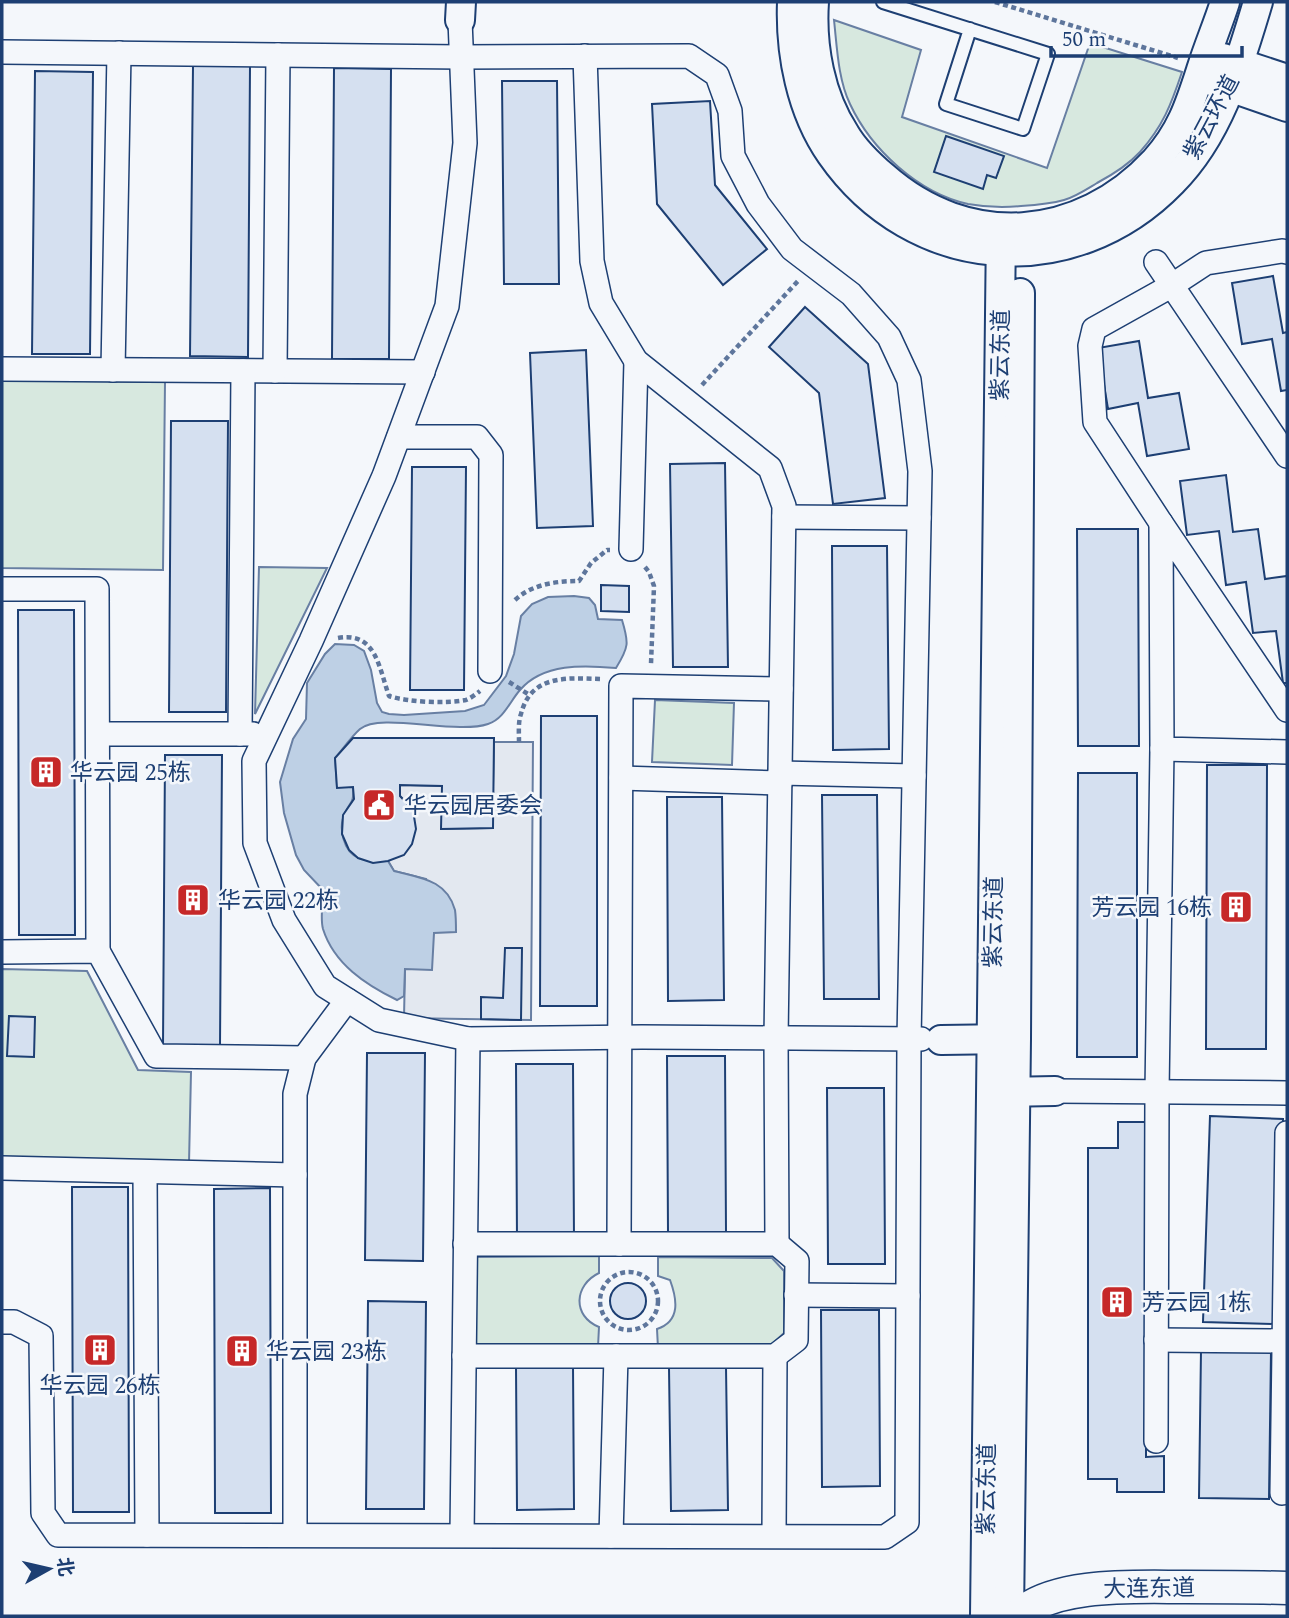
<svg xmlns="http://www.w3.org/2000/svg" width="1289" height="1618" viewBox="0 0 1289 1618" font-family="Spectral,'Noto Sans SC',serif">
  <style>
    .green { fill: #d7e8df; stroke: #687fa3; stroke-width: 2 }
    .parking { fill: #e3e8f0; stroke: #687fa3; stroke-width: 2 }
    .water { fill: #bed0e5; stroke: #687fa3; stroke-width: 2 }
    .building { fill: #d5e0f0; stroke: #1d3f73; stroke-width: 2 }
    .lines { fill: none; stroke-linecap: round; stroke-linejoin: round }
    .service-casing { stroke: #1d3f73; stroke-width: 16 }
    .minor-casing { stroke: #1d3f73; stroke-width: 26 }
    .tertiary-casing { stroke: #1d3f73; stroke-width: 32 }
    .secondary-casing { stroke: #1d3f73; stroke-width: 35 }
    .path { stroke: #5e769c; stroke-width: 4.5; stroke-dasharray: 5 3.5; stroke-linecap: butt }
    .service { stroke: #f4f7fb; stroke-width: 12 }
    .minor { stroke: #f4f7fb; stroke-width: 23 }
    .tertiary { stroke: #f4f7fb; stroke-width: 28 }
    .secondary { stroke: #f4f7fb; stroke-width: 32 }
    .labels { text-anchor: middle; stroke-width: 5; stroke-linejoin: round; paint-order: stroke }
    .street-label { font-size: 23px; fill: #1d3f73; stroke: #f4f7fb }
    .poi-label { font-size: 23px; fill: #1d3f73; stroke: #f4f7fb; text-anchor: start }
  </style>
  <rect width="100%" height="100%" fill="#f4f7fb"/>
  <g class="green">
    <path d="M834 20 921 50 902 117 1047 168 1090 43 1182 72C1171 105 1163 126 1140 152 1128 165 1112 175 1097 183 1087 189 1075 197 1064 200 1050 204 1036 205 1021 206 1004 208 985 207 968 204 918 193 871 149 850 104 838 79 837 47 834 20Z"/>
    <path d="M2 380 165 382 163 570 2 568Z"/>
    <path d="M259 567 327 568 255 714Z"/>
    <path d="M655 700 734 703 732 765 652 762Z"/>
    <path d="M2 969 87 971 138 1070 191 1072 189 1163 2 1158Z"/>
    <path d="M599 1256V1273C574 1285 572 1316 599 1327L598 1347H475L476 1257Z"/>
    <path d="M658 1257 772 1258 784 1271V1333L770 1346 658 1348 657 1329C681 1321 677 1299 670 1280L658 1276Z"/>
  </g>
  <path class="parking" d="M494 742H533L531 1020 404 1018 405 969 426 879 394 871 388 861 413 810 400 796V785L442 786V829L492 828Z"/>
  <path class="water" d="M574 596 589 598 595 605 598 619 622 620C629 643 629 647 616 668 584 665 543 663 520 690 510 701 504 719 488 724 456 735 380 712 360 729 351 737 343 749 335 758L337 787H353C354 804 351 800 345 813 338 827 343 852 359 858 368 861 379 860 388 861L394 871C421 878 447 880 455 910 456 917 456 925 456 932L434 933 432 970 405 969 404 996 397 1000C366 985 334 964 323 929 320 918 323 902 323 890L304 870 296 855 284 813 280 782 293 739 306 719 307 683 325 654 335 644 354 645 364 651 371 670 377 703 382 712 389 714 404 715 465 711 484 705 506 676 514 654 521 616 532 604 548 597Z"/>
  <g class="building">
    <path d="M193 66H250L248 357 190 356Z"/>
    <path d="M334 68 391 69 389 359H332Z"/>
    <path d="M35 71 93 72 90 354H32Z"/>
    <path d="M502 81H557L559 284H504Z"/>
    <path d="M710 101 715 185 767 249 723 285 657 204 652 104Z"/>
    <path d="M946 136 1004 156 996 178 987 175 983 189 934 172Z"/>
    <path d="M1273 276 1283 333 1287 332V390L1281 391 1272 339 1242 344 1232 283Z"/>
    <path d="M805 307 868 364 885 498 833 504 819 393 769 347Z"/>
    <path d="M1139 341 1148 398 1179 393 1189 449 1147 456 1138 403 1108 409 1098 348Z"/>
    <path d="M586 350 593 526 537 528 530 353Z"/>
    <path d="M171 421H228L226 712H169Z"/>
    <path d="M725 463 728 667H673L670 464Z"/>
    <path d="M412 467H466L464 690H410Z"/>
    <path d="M1226 475 1233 532 1258 529 1265 579 1287 576V683H1283L1276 631 1253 633 1246 582 1226 585 1219 531 1187 535 1180 481Z"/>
    <path d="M1077 529H1138L1139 746H1078Z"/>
    <path d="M832 546H887L889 749 833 750Z"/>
    <path d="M601 585 629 586V612L601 611Z"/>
    <path d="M18 610H74L75 935H19Z"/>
    <path d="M541 716H597V1006H540Z"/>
    <path d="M353 738H494L493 828 441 829 442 786 400 785V796L413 810 416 829 412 844 404 855 388 861 373 863 358 858 349 850 342 834 343 815 354 799 353 787 337 788 335 758Z"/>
    <path d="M165 755H222L220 1046 163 1045Z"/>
    <path d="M1207 765H1267L1266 1049H1206Z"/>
    <path d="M1078 773H1137V1057H1077Z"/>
    <path d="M822 795H877L879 999H824Z"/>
    <path d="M667 797H722L724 1000 668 1001Z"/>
    <path d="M505 948H522L521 1020 481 1019V997L503 998Z"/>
    <path d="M9 1016 35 1017 34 1057 7 1056Z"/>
    <path d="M367 1053H425L423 1261 365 1260Z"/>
    <path d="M667 1056H725L726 1232H668Z"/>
    <path d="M516 1064H573L574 1240H517Z"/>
    <path d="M827 1088H884L885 1264H828Z"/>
    <path d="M1210 1116 1283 1119 1276 1324 1203 1322Z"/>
    <path d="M1118 1122H1154L1146 1147V1457L1164 1456V1492H1117V1479H1088V1148H1118Z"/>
    <path d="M72 1187H128L129 1512H73Z"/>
    <path d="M270 1188 271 1513H215L214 1189Z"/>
    <circle cx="628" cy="1301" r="18"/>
    <path d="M368 1301 426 1302 424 1509H366Z"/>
    <path d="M821 1310H879L880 1486 822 1487Z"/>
    <path d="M1201 1350 1271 1351 1269 1499 1199 1498Z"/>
    <path d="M573 1366 574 1509 517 1510 516 1367Z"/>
    <path d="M726 1367 728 1510 671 1511 669 1368Z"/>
  </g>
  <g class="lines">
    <defs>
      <path id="service" d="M883 2 1048 54 1023 129 946 104 970 29"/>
      <g id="minor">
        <path d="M460 20 465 143 447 306 384 476 311 641 254 761 255 843 284 920 325 986 379 1020 468 1039 642 1037 921 1039"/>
        <path d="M2 52 461 57 689 56 717 75 730 111 733 156 758 204 792 249 851 294 889 337 909 380 920 471 909 1039 907 1522 885 1537 58 1535 43 1513 41 1336 14 1322H2"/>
        <path d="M585 56 592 261 601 303 636 361 770 468 784 506 776 1038 777 1244"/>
        <path d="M1156 262 1287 456"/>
        <path d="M2 369 423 372"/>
        <path d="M113 370 119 53"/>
        <path d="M275 371 278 55"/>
        <path d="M399 437H477L491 455 490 671"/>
        <path d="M784 517 919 518"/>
        <path d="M1161 523 1095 422 1090 346 1094 329 1171 286 1206 263 1282 251 1287 252"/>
        <path d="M631 549 636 361"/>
        <path d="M2 589H97L98 951"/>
        <path d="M1287 710 1161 523 1162 749 1287 752"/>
        <path d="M98 734H253"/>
        <path d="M240 734 243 371"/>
        <path d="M780 773 914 776"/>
        <path d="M621 778 780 783"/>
        <path d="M2 952 98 951 156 1056 304 1058"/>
        <path d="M1055 1091 1287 1093"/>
        <path d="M2 1168 295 1175V1094L304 1058 347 1000"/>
        <path d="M145 1172 147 1535"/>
        <path d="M295 1175V1535"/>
        <path d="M619 1244 621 686 781 689"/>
        <path d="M796 1295 908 1296"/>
        <path d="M1156 1340 1287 1341"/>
        <path d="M464 1356H775L796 1340 797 1261 777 1244H465"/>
        <path d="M1156 1441 1157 1092 1162 749"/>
        <path d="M1282 1493 1287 1133"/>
        <path d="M462 1535 468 1039"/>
        <path d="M611 1536 616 1356"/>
        <path d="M774 1536 775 1356"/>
      </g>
      <g id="tertiary">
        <path d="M792 2C790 53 801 111 831 154 913 272 1072 285 1172 182 1220 134 1239 65 1258 2"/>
        <path d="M814 2C811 46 820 96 845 134 855 151 870 165 884 177 968 251 1080 242 1155 161 1182 131 1190 104 1202 67 1209 45 1218 24 1225 2"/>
        <path d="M460 20 461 2"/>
        <path d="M1223 58 1287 79"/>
        <path d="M1212 81 1287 107"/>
        <path d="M941 1040 1009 1039"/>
        <path d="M996 1092 1055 1091"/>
        <path d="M985 1616 1001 228"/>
        <path d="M1009 1616 1016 1039 1020 293"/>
      </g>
      <path id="secondary" d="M1018 1616C1054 1582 1137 1587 1185 1587 1219 1587 1253 1587 1287 1588"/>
    </defs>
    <use href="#service" class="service-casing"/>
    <use href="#minor" class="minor-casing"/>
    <use href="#tertiary" class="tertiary-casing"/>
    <use href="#secondary" class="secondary-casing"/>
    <g class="path">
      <path d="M995 2 1178 58"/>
      <path d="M702 385 798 281"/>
      <path d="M645 567 649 572 654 586 651 664"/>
      <path d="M515 600C532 584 557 581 579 581L591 563 607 550H610"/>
      <path d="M338 638C376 631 379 668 389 696 407 702 447 704 466 700 471 698 476 694 480 691"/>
      <path d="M509 682 528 694"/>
      <path d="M519 742C519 733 518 722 521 714 531 674 568 678 600 679"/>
      <circle cx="629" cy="1301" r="29"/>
    </g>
    <use href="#service" class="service"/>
    <use href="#minor" class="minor"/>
    <use href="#tertiary" class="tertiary"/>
    <use href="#secondary" class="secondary"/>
  </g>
  <defs>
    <symbol id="building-square" viewBox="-11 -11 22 22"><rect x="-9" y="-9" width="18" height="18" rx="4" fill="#c62828" stroke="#f4f7fb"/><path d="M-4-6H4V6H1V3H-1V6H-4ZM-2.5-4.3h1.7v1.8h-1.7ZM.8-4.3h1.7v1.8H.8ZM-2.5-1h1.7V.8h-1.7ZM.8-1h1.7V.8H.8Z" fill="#fff"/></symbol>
    <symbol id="civic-square" viewBox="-11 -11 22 22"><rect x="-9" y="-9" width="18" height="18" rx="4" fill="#c62828" stroke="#f4f7fb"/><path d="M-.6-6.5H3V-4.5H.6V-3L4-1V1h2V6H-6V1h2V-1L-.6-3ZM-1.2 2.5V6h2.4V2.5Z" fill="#fff"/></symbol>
  </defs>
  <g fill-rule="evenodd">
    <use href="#building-square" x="27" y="753" width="38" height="38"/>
    <use href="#civic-square" x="360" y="786" width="38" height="38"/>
    <use href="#building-square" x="174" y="881" width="38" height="38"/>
    <use href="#building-square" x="1217" y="888" width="38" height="38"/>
    <use href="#building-square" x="1098" y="1283" width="38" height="38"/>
    <use href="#building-square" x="81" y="1331" width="38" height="38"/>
    <use href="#building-square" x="223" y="1332" width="38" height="38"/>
  </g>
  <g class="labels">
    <g class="street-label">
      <text transform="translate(1211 117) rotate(-62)" y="8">紫云环道</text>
      <text transform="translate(1000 355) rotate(-89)" y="8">紫云东道</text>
      <text transform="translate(993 922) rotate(-89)" y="8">紫云东道</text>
      <text transform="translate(986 1489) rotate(-89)" y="8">紫云东道</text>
      <text transform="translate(1149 1588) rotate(-1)" y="8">大连东道</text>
    </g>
    <g class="poi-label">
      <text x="70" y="780">华云园 25栋</text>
      <text x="404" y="813">华云园居委会</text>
      <text x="218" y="908">华云园 22栋</text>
      <text x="1212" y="915" text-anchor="end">芳云园 16栋</text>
      <text x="1142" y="1310">芳云园 1栋</text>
      <text x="266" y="1359">华云园 23栋</text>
      <text x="100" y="1393" text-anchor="middle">华云园 26栋</text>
    </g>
  </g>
  <rect width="1289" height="1618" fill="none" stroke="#1d3f73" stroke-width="7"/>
  <g transform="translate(49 1569) rotate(82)" stroke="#f4f7fb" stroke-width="5" paint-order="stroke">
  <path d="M0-5L12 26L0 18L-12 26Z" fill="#1d3f73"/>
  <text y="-10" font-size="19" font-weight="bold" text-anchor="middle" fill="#1d3f73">北</text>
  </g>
  <path d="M1051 46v10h191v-10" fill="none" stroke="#1d3f73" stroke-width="3.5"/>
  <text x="1062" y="46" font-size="21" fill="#1d3f73" stroke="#f4f7fb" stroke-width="5" paint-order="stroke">50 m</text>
</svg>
